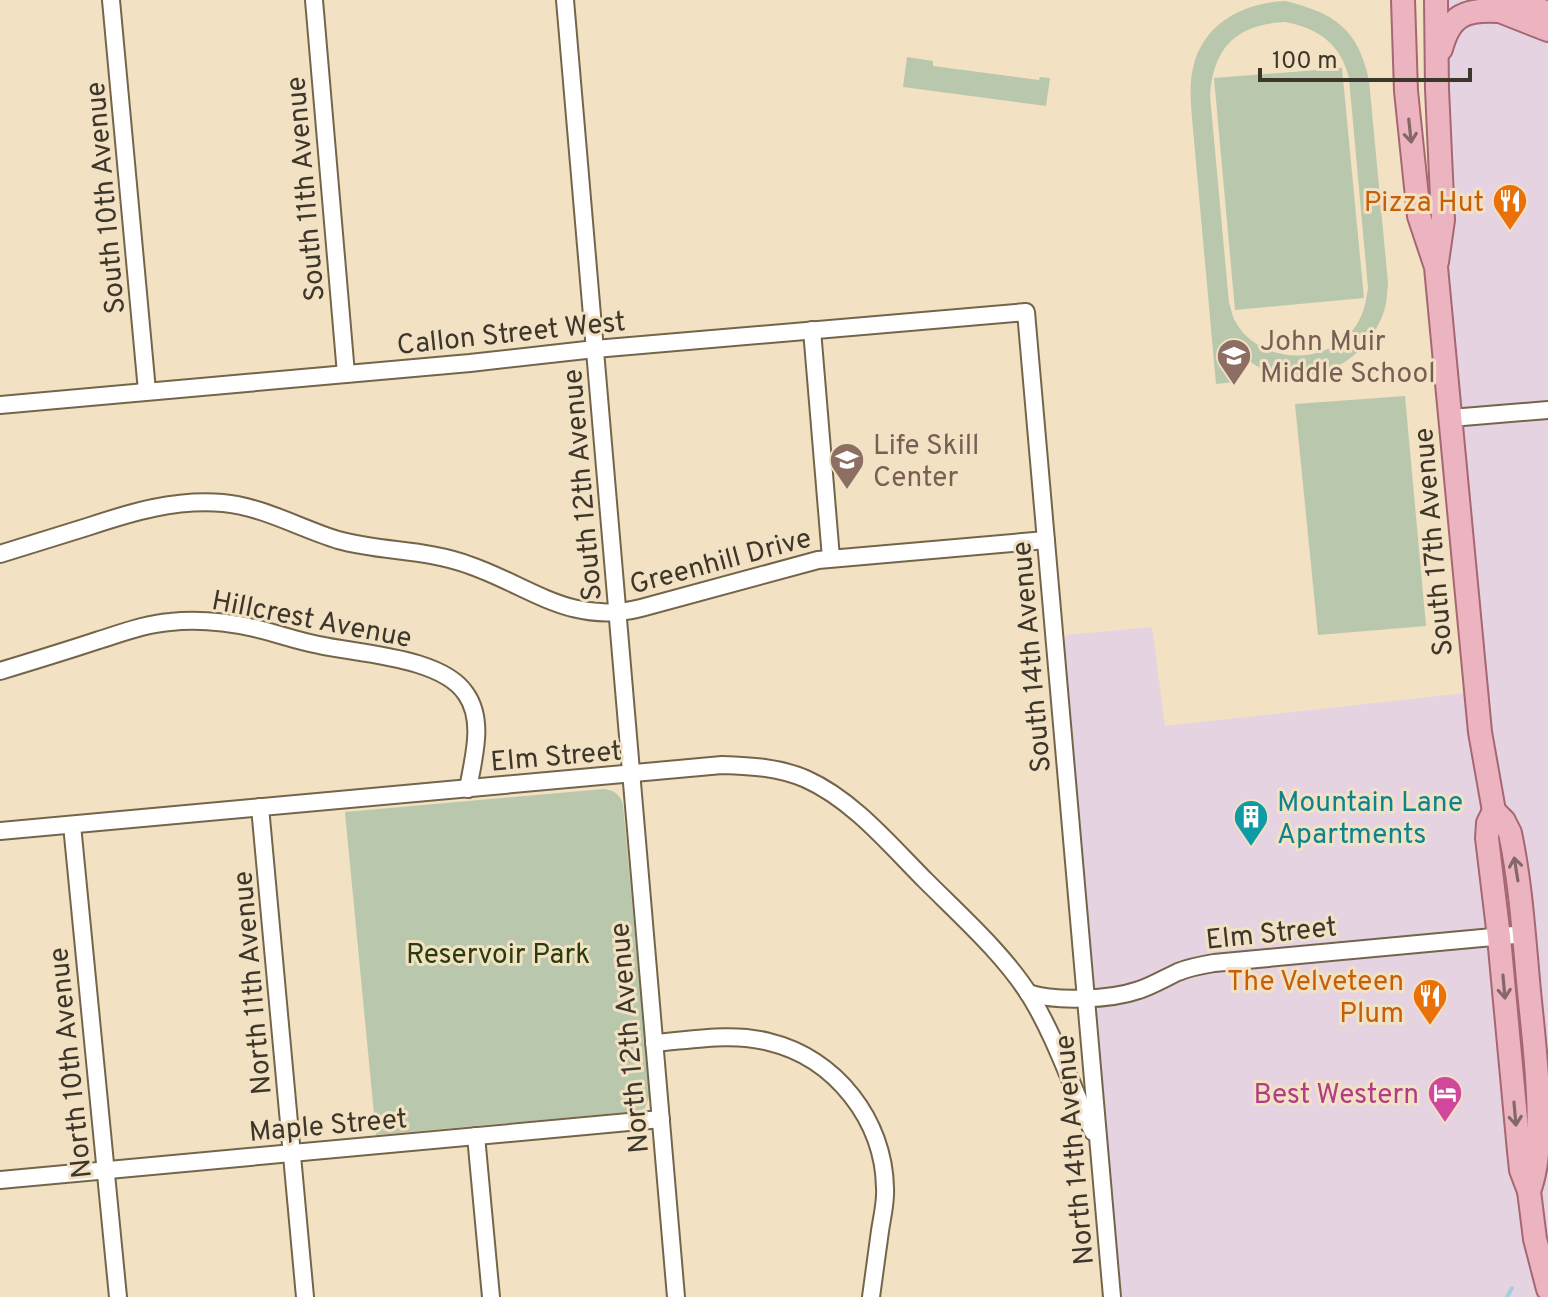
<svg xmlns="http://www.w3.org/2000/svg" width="1548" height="1297" viewBox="0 0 1548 1297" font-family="Overpass,sans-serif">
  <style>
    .commercial { fill: #e6d3e2 }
    .green { fill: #b9c8ac; fill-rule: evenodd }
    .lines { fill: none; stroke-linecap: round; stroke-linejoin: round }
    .stream { stroke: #a5cee0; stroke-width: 4 }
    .minor-casing { stroke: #74654a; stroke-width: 20 }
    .major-casing { stroke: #a66771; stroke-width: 26 }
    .minor { stroke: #fff; stroke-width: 16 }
    .major { stroke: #ecb3c1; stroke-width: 22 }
    .oneway { stroke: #836867 }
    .labels { text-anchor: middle; stroke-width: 6; stroke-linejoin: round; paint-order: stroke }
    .street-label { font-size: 28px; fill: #3d362b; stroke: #f2e1c3 }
    .food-label { font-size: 28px; fill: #c56008; stroke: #f2e1c3; text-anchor: end }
    .education-label { font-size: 28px; fill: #785e54; stroke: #f2e1c3; text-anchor: start }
    .culture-label { font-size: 28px; fill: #0d838f; stroke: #f2e1c3; text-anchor: start }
    .park-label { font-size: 28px; fill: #283e0a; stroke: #f2e1c3 }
    .hotel-label { font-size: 28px; fill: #b23c85; stroke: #f2e1c3; text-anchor: end }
  </style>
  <rect width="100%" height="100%" fill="#f2e1c3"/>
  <path class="commercial" d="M1436 0H1471L1548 30V1297H1112L1057 671 1066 635 1152 627 1165 726 1474 692 1451 418Z"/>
  <g class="green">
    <path d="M1285 1C1335 13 1358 29 1369 80L1388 283C1387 293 1387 304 1383 314 1368 355 1326 383 1281 375 1262 372 1247 360 1233 349L1235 382 1216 384 1192 118C1191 102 1189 84 1193 68 1203 23 1243 3 1285 1ZM1285 22C1318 28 1341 44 1349 78L1368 288C1366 301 1364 313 1357 324 1330 367 1260 366 1235 321 1232 316 1231 308 1229 303L1210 96C1213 47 1237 24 1285 22Z"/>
    <path d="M907 57 933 61V66L1039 80 1040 77 1050 78 1046 106 903 87Z"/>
    <path d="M1342 68 1364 298 1235 310 1214 78Z"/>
    <path d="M1405 396 1426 626 1318 635 1295 404Z"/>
    <path d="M604 789C615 791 620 794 623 805L650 1095 645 1108 640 1111 376 1135 345 812Z"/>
  </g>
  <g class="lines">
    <path class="stream" d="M1507 1297 1512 1288"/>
    <defs>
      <g id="minor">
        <path d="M111 0 147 391"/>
        <path d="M314 0 346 374"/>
        <path d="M565 0 676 1297"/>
        <path d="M812 330 831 558"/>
        <path d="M0 405 470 363 595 349 1026 312 1112 1297"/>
        <path d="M1451 418 1548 410"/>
        <path d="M0 554C29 545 58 536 87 527 132 512 175 499 223 503 264 507 299 528 338 540 381 552 427 549 469 565 530 586 571 626 641 608L818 560 1046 540"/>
        <path d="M0 671C33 661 66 651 99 640 122 633 145 624 170 622 198 619 227 622 254 628 276 633 297 641 319 645 359 654 442 657 466 694 485 721 473 759 468 789"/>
        <path d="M260 807 305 1297"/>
        <path d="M72 825 118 1297"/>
        <path d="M0 831 722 765C751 766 778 767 806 779 853 800 890 845 926 881 961 916 1006 956 1032 999 1057 1041 1072 1088 1093 1132"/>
        <path d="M1028 993C1056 1002 1110 1000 1139 990 1152 986 1165 978 1178 972 1190 967 1202 965 1214 963L1525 934"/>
        <path d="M654 1043C692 1040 733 1032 769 1042 836 1058 884 1121 885 1188 886 1202 882 1217 880 1231 877 1253 874 1275 871 1297"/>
        <path d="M476 1136 491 1297"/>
        <path d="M0 1180 661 1119"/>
      </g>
      <g id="major">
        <path d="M1403 0 1406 91 1419 216 1436 267 1480 732 1494 811 1504 821 1510 833C1521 885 1524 938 1529 991 1534 1044 1548 1143 1529 1191"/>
        <path d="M1436 0 1437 89 1443 220 1437 262"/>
        <path d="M1514 0 1548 13"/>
        <path d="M1487 6 1548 30"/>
        <path d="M1441 49C1450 15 1465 9 1499 11"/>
        <path d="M1494 811 1488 823 1487 838 1499 937 1519 1151 1521 1170 1529 1191 1535 1239 1548 1289"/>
      </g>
    </defs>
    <use href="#minor" class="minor-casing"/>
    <use href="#major" class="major-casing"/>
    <use href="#minor" class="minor"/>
    <use href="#major" class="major"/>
  </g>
  <defs><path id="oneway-shaft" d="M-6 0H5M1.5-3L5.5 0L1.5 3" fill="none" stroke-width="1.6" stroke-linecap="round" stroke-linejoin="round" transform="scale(2)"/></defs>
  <g class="oneway">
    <use href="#oneway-shaft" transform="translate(1410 131) rotate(84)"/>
    <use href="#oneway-shaft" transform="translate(1516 869) rotate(-99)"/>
    <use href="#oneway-shaft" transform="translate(1504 987) rotate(85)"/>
    <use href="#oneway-shaft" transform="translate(1515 1114) rotate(85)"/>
  </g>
  <defs>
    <symbol id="restaurant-pin" viewBox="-11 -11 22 30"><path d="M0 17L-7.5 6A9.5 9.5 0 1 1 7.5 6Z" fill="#e8710a" stroke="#f2e1c3"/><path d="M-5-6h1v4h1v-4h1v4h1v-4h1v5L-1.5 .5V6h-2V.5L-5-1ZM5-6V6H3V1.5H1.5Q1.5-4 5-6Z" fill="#fff"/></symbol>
    <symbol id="school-pin" viewBox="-11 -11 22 30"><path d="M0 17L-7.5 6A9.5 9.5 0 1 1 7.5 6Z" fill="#8d6e63" stroke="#f2e1c3"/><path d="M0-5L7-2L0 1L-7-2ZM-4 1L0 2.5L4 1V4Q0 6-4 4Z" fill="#fff"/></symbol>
    <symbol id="building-pin" viewBox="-11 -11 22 30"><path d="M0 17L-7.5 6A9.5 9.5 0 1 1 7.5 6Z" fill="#0f9aa8" stroke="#f2e1c3"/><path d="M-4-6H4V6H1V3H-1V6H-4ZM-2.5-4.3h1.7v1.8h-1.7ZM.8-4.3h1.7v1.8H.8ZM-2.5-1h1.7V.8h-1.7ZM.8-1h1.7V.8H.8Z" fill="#fff"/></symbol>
    <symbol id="hotel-pin" viewBox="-11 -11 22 30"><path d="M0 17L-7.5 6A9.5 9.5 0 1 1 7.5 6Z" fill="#d1479c" stroke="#f2e1c3"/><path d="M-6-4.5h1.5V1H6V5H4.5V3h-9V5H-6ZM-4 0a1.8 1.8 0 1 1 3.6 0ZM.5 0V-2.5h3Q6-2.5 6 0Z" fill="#fff"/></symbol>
  </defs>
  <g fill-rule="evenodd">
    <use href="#restaurant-pin" x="1490" y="181" width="40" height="54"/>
    <use href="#school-pin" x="1214" y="336" width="40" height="54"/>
    <use href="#school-pin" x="827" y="440" width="40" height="54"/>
    <use href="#building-pin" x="1231" y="797" width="40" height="54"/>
    <use href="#restaurant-pin" x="1410" y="976" width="40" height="54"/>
    <use href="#hotel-pin" x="1425" y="1073" width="40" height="54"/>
  </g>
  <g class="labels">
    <g class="street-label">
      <text transform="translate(304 189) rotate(-95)" y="10">South 11th Avenue</text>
      <text transform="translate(104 198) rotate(-95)" y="10">South 10th Avenue</text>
      <text transform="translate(511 332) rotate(-6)" y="10">Callon Street West</text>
      <text transform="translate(581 485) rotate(-95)" y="10">South 12th Avenue</text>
      <text transform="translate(1432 542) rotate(-95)" y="10">South 17th Avenue</text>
      <text transform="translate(720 560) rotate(-15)" y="10">Greenhill Drive</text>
      <text transform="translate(312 618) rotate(11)" y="10">Hillcrest Avenue</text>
      <text transform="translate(1030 657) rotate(-95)" y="10">South 14th Avenue</text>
      <text transform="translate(556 755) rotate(-5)" y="10">Elm Street</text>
      <text transform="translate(1271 932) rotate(-6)" y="10">Elm Street</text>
      <text transform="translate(251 983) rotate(-95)" y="10">North 11th Avenue</text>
      <text transform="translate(628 1038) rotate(-95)" y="10">North 12th Avenue</text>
      <text transform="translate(69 1063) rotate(-96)" y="10">North 10th Avenue</text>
      <text transform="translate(328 1124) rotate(-5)" y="10">Maple Street</text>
      <text transform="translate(1073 1150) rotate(-95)" y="10">North 14th Avenue</text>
    </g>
    <g class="food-label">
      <text x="1484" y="211">Pizza Hut</text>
      <text x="1404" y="990">The Velveteen<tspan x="1404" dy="32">Plum</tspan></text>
    </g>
    <g class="education-label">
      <text x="1260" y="350">John Muir<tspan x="1260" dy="32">Middle School</tspan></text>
      <text x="873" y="454">Life Skill<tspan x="873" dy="32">Center</tspan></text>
    </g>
    <g class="culture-label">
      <text x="1277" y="811">Mountain Lane<tspan x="1277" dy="32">Apartments</tspan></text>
    </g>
    <g class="park-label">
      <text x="498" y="963">Reservoir Park</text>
    </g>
    <g class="hotel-label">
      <text x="1419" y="1103">Best Western</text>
    </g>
  </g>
  <path d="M1260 68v12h210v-12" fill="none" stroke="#3d362b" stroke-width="4"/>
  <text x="1272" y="68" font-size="24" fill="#3d362b" stroke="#f2e1c3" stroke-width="6" paint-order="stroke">100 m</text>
</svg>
